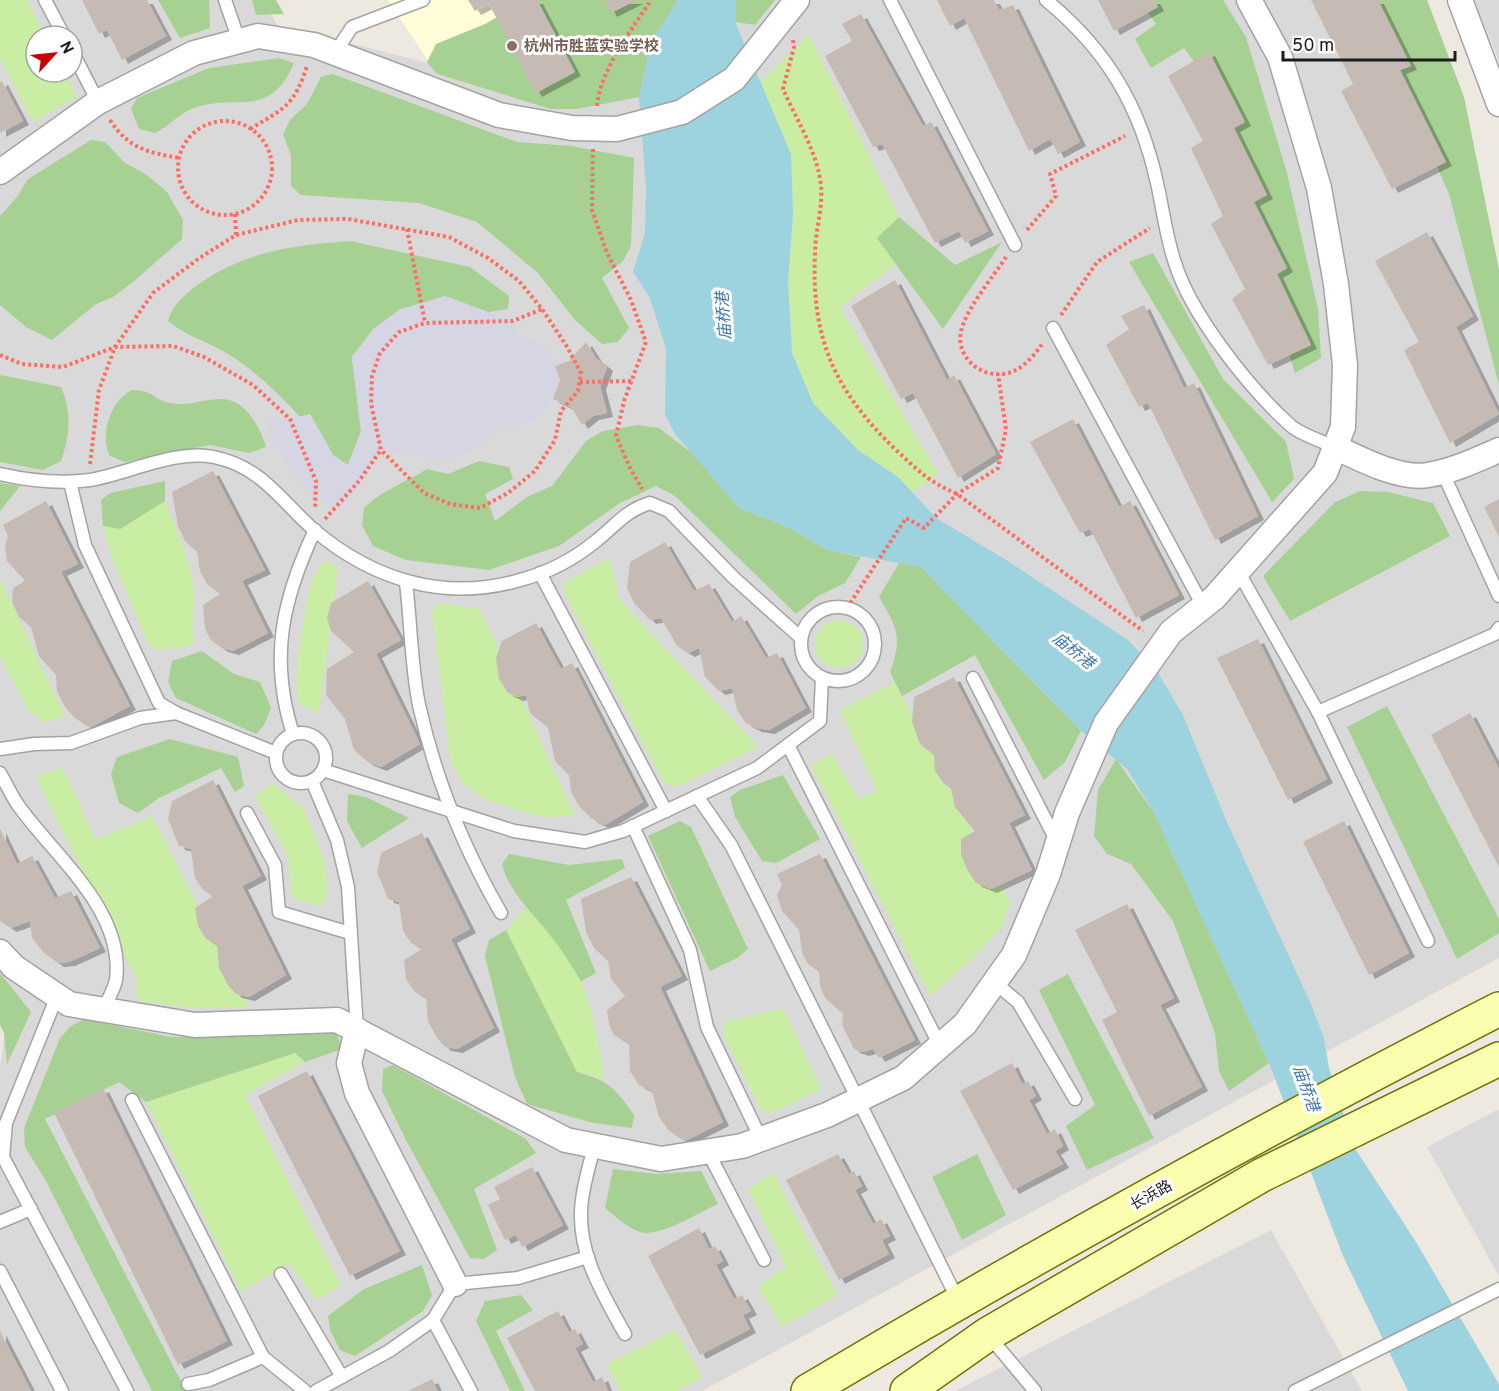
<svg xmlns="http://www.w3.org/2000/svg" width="1499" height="1391" viewBox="0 0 1499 1391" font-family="Overpass,'Noto Sans SC',sans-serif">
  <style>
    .residential { fill: #dad9d9; fill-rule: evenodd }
    .education { fill: #fffed9 }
    .grass { fill: #c9eda2 }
    .forest { fill: #a6d192 }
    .plaza { fill: #d5d5e4 }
    .water { fill: #9dd2df }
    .building { fill: #c6bbb4; filter: url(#shadow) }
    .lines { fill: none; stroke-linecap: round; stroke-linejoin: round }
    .lane-casing { stroke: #a3a3a3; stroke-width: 15 }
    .street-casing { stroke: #a3a3a3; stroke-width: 27 }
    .secondary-casing { stroke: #6c7600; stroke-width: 36 }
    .path { stroke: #ff6c61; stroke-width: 4; stroke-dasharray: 3 3; stroke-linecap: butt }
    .lane { stroke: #fff; stroke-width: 12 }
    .street { stroke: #fff; stroke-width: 24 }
    .secondary { stroke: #fcfeaf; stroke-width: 33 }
    .education-dot { fill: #8d6e63; stroke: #fff; stroke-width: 2 }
    .labels { text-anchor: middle; stroke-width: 6; stroke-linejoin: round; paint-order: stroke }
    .education-label { font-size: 15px; font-weight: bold; fill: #785e54; stroke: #fff; text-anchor: start }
    .street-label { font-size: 15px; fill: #1c1c1c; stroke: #fff }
    .water-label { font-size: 16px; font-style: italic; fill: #4078a9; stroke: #fff }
  </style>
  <defs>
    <filter id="shadow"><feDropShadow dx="6" dy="4" stdDeviation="0" flood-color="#0004"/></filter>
  </defs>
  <rect width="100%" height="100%" fill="#eee9e0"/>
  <g class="residential">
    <path d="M0 0H263L277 25 441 66 694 0H1427L1464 97 1499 270V958L702 1391H0V1066L8 1011 0 1001ZM36 36H72V72H36Z"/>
    <path d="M1474 0H1499V61Z"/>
    <path d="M1499 1109V1276L1427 1147Z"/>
    <path d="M1271 1230 1362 1391H955Z"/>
  </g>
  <path class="education" d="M388 0H626L550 109 437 74Z"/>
  <g class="grass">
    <path d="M0 0H27L45 36H36V72H64L77 97 33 122 0 58Z"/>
    <path d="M809 34 899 217 877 238 896 264 840 307 938 474 912 493 898 477 858 450 813 403 792 353 788 282 793 213 761 82Z"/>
    <path d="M165 501C175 530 193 564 194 595 195 613 190 620 195 641L186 647 155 650 147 641 111 555 103 526 120 529Z"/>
    <path d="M610 558 619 599 758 747 676 787 664 783 568 601 563 583Z"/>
    <path d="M325 561 338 567 319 713 300 705C291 681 305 601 314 576 316 571 321 566 325 561Z"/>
    <path d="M0 579 65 717 44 722 29 711 0 656Z"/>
    <path d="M438 603 480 609 575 816 543 817 524 812 485 799 462 783 450 759 432 612Z"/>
    <circle cx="839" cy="644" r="24"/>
    <path d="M895 682 1010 903 1002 927 974 957 930 996 811 766 832 753 858 799 877 791 840 710Z"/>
    <path d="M62 767 96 840 152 816 249 1007H186L136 1000 138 982 36 777Z"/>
    <path d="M272 783 304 809 325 863 328 893 321 906 292 898 288 856 255 796Z"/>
    <path d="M526 907C546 929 571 955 582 983 594 1014 599 1046 604 1079L577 1072 506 930Z"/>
    <path d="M783 1008 821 1089 772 1113 760 1109 723 1035 724 1022Z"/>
    <path d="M296 1053 305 1062 245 1095 341 1286 316 1300 289 1263 241 1292 146 1102Z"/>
    <path d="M773 1173 837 1295 782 1327 758 1286 786 1267 748 1189Z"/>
    <path d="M675 1330 702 1377 677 1391H620L607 1364Z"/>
  </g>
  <g class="forest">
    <path d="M158 0H209L210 28 180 38Z"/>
    <path d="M252 0H276L284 14 256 15Z"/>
    <path d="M528 0H678L651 42 639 97 577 109H550L437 74 427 62 436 44 485 24Z"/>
    <path d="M736 0H775L755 25 735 22Z"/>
    <path d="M1139 0H1223L1246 37 1287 173 1318 309 1321 358 1295 373 1204 75 1184 48 1151 68 1135 39 1156 24Z"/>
    <path d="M1365 0H1427L1464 97 1499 270V385L1449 194Z"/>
    <path d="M279 58 294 63C268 123 235 90 189 110 180 114 167 127 155 133L139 129 131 109 137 98 209 68Z"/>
    <path d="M333 74 517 142 572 146 634 158 631 246 623 261 602 278 629 328 618 342 602 344 575 320 538 273 477 222 419 203 301 195 291 186V155L283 134 290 120 307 104 321 77Z"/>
    <path d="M91 140 105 142 125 163 147 175 167 192 183 220 182 239 133 282 113 297 96 304 52 340 26 327 0 305V216L17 197 28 179Z"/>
    <path d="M899 217 955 265 1002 242 943 329 877 238Z"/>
    <path d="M350 241 470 267 509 296 508 309 488 312 445 296 399 310 352 357 361 431 348 465 333 455 310 414 300 417C277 392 252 367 221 350 203 340 184 335 168 321 172 306 183 296 196 286 243 252 293 245 350 241Z"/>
    <path d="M1153 253 1223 379 1286 442 1294 479 1272 502 1129 262Z"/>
    <path d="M0 375 61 387C72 413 70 434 61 461L43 470 0 462Z"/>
    <path d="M132 390C155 391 150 397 166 402 184 408 203 399 222 399 245 399 261 428 266 447L249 453 210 445 125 462 110 456C99 434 111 400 132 390Z"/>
    <path d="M638 425 659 428 693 454 739 508 790 528 827 550 861 557 845 583 818 596 796 614 675 496 656 486 620 503 559 546 489 570 406 560 373 546 362 525 364 508C381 491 406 482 427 469L448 474 479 461 509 467 513 479 485 494 495 521 527 497 552 486 586 441 603 431Z"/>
    <path d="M165 481V501L120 529 103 526 101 500 110 493Z"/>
    <path d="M0 483 20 486 0 511Z"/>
    <path d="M1360 491 1388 492 1433 503 1450 536 1290 621 1263 576 1335 502Z"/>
    <path d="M899 563 921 567 1081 731 1065 762 1044 780 975 655 902 696 890 672C903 638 897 627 879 597Z"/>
    <path d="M202 651 234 674 260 682 271 708 264 725 256 734 176 698 168 682 172 661Z"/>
    <path d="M1387 706 1499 919V933L1457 959 1347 727Z"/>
    <path d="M170 739 238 757 244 786 235 792 221 768 159 798 138 813 119 803 111 774 117 757Z"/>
    <path d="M1116 759 1153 811 1269 1063 1229 1091 1219 1071 1215 1033 1173 921 1131 864 1107 854 1094 836 1098 790Z"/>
    <path d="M783 775 820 839 776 863 762 861 735 817 730 797 740 790Z"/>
    <path d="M348 794 366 797 409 818 362 848 347 821Z"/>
    <path d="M680 821 691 827 748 949 737 958 710 971 648 836Z"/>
    <path d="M509 854 569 865 622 859 625 868 566 900 596 973 581 981C571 965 561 948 549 934 532 912 509 892 502 864Z"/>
    <path d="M506 930 577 1072C608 1081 615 1087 634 1115L632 1128 593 1123 527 1104 515 1077 485 956 489 940Z"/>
    <path d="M0 973 31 1012 7 1064 4 1033 0 1025Z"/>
    <path d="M1068 974 1154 1138 1087 1170 1066 1126 1095 1105 1039 990Z"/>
    <path d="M84 1019 171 1037 336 1032 342 1049 305 1062 295 1053 146 1102 119 1082 45 1119 186 1391H152L46 1181 25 1147 24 1128 60 1038 71 1026Z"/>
    <path d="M393 1065 526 1139 536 1153 474 1189 497 1250 484 1259 470 1258 406 1140 382 1091 383 1069Z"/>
    <path d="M977 1154 1006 1215 962 1240 932 1177Z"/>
    <path d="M613 1169 656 1174 701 1171 718 1204C700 1212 658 1238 640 1232 626 1227 616 1217 605 1208Z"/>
    <path d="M422 1265 432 1295 423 1311 355 1356 340 1350 330 1330 328 1316 364 1289Z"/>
    <path d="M521 1295 533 1310 496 1331 525 1391H510L476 1321 485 1301Z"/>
  </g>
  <path class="plaza" d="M445 296 513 321 520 337 534 341 549 351 560 380 553 399 543 412 531 421 518 426 498 425 476 448 456 458H429L381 450 359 481 350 500 335 508 298 481 269 434 271 418 290 419 310 414 333 455 348 465 361 431 352 357 373 329 399 310Z"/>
  <path class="water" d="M678 0H736L735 22 791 154 793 213 788 282 792 353 813 403 858 450 898 477 936 518 1003 558 1128 640 1157 671 1183 715 1226 820 1311 1004 1324 1038 1329 1068 1354 1147 1416 1242 1499 1384V1391H1408L1343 1256 1269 1063 1153 811 1127 769 1081 731 921 567 827 550 790 528 739 508 675 434 665 415 666 349 650 298 633 272 645 233 646 187 639 97 651 42Z"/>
  <g class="building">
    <path d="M82 0H147L166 36 122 60 107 30 99 34Z"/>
    <path d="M468 0H537L575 72 536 93 489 4 475 11Z"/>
    <path d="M604 0H637L611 13Z"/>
    <path d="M937 0H994L999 10 1013 5 1080 142 1058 154 1050 139 1029 151 964 18 950 26Z"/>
    <path d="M1098 0H1154L1158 7 1114 31Z"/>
    <path d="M1311 0H1378L1411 66 1400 70 1446 162 1392 189 1341 91 1353 84Z"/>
    <path d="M861 14 923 126 931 122 988 231 965 243 959 231 935 243 882 144 873 147 825 56 852 41 842 24Z"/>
    <path d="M1209 52 1245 122 1234 128 1267 195 1254 202 1287 268 1277 274 1311 345 1268 365 1232 299 1245 289 1211 224 1223 216 1191 148 1203 141 1168 76Z"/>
    <path d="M2 81 23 121 0 133V82Z"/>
    <path d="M1427 232 1473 316 1456 327 1499 414 1450 443 1404 350 1419 342 1375 261Z"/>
    <path d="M895 280 947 380 954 375 996 454 958 478 913 393 901 399 851 306Z"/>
    <path d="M1144 305 1184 388 1194 383 1258 516 1215 540 1148 403 1139 407 1106 345 1129 329 1121 316Z"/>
    <path d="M586 342 596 358 607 367 600 386 607 413 593 416 582 425 572 408 553 399 560 380 555 366 569 361Z"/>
    <path d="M1073 419 1119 507 1130 501 1179 595 1136 618 1090 529 1080 533 1030 442Z"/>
    <path d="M213 471 265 570 242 581 268 633 233 651 222 648 211 640 205 629 203 605 220 594 207 584 200 571 197 552 185 541 178 526 172 492Z"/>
    <path d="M1499 499V537L1484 507Z"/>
    <path d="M46 501 78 564 61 572 130 706 91 727 76 719 65 707 57 691 56 675 39 656 31 627 19 617 12 602 13 588 25 581 7 561 5 547 8 536 3 525Z"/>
    <path d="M665 542 694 591 709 584 732 622 741 616 766 658 777 653 806 708 769 730 756 728 746 723 737 710 732 688 719 691 705 677 699 648 689 653 677 646 661 618 650 620 634 603 627 588 630 562Z"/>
    <path d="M368 581 401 640 376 654 420 744 381 767 368 762 354 750 345 719 326 695 327 669 354 652 331 631 327 618 331 603Z"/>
    <path d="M536 623 561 669 572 663 643 802 605 825 592 819 579 806 571 792 569 775 555 761 548 728 530 713 526 695 517 697 508 693 499 679 496 658 502 641Z"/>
    <path d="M1258 639 1327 779 1288 800 1217 658Z"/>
    <path d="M954 677 1025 815 1009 823 1032 870 991 889 976 883 968 871 961 855V839L975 831 955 807 951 788 944 784 935 771 934 755 920 744 912 722 914 697Z"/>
    <path d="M1470 713 1499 769V867L1431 735Z"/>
    <path d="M213 780 261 876 242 886 286 975 249 997 236 994 228 985 219 968 217 945 206 939 198 926 195 908 213 896 203 890 195 878 191 849 179 846 168 819 172 801Z"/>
    <path d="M1344 821 1409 953 1369 975 1303 842Z"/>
    <path d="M0 829 17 864 32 856 55 898 71 891 100 948 69 962 58 963 44 953 32 938 30 921 11 928 0 921Z"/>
    <path d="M422 833 470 929 451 939 494 1028 457 1049 445 1047 437 1038 428 1021 426 998 415 992 406 979 404 960 422 949 411 943 403 931 399 902 388 899 377 872 381 853Z"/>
    <path d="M820 854 915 1040 879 1058 873 1049 863 1052 854 1049 842 1025 843 1014 825 998 820 986 819 972 808 964 802 953 799 930 782 911 777 895 782 885 777 874Z"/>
    <path d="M631 877 682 976 660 987 723 1122 685 1141 669 1131 659 1117 652 1091 639 1085 630 1071 629 1044 614 1035 609 1024 607 1010 625 996 611 979 608 961 594 948 586 932 581 899Z"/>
    <path d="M1127 904 1174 998 1160 1005 1202 1087 1149 1116 1102 1020 1117 1012 1075 930Z"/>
    <path d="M1012 1063 1022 1084 1028 1081 1036 1096 1029 1100 1047 1134 1055 1129 1063 1146 1055 1151 1063 1164 1013 1190 960 1091Z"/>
    <path d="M307 1071 400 1251 350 1276 258 1096Z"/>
    <path d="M103 1088 227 1341 178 1365 54 1113Z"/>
    <path d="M838 1154 849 1174 854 1171 862 1186 855 1190 873 1224 881 1219 890 1236 882 1240 889 1254 839 1280 786 1180Z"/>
    <path d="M532 1167 563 1225 522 1247 516 1235 505 1240 488 1205 500 1199 494 1187Z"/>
    <path d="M699 1228 709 1249 715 1246 723 1261 716 1265 734 1299 742 1295 751 1311 743 1315 750 1329 700 1355 648 1256Z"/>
    <path d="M558 1311 569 1332 575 1329 583 1344 575 1348 593 1382 602 1377 608 1391H535L507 1338Z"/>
    <path d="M0 1331 31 1391H0Z"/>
    <path d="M432 1379 438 1391H408Z"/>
  </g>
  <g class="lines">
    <defs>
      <g id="lane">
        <path d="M45 0 64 36"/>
        <path d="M225 0 239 41"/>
        <path d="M890 0 1015 245"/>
        <path d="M1046 0C1107 50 1140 106 1157 183 1163 209 1166 237 1175 263 1191 315 1250 389 1290 425 1301 435 1322 441 1335 447"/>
        <path d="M72 51 98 102"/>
        <path d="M335 53 352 27 423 0"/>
        <path d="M1053 328 1203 606"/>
        <path d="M1442 471 1499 596"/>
        <path d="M0 474C31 481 59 484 90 480 127 474 176 449 214 457 262 467 280 500 314 530 373 580 445 602 520 580 547 573 574 559 596 541 616 525 625 511 650 503L669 511 734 578 801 638"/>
        <path d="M70 482 85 545 159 703 176 713 276 753"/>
        <path d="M1238 571 1318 712 1428 941"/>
        <path d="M540 573 666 811"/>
        <path d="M406 583C411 623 411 666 419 705 435 777 464 849 501 913"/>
        <circle cx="838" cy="644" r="37"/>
        <path d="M973 678 1057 842"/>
        <path d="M1318 712 1495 634 1499 628"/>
        <circle cx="301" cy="758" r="25"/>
        <path d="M293 734C269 659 282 600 315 530"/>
        <path d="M788 745 940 1046"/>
        <path d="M0 749 34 744 71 743 140 718 176 713"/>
        <path d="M323 770 514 831 585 842 623 831 757 768 820 721 822 678"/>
        <path d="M0 773C6 783 11 795 18 805 53 855 125 910 116 980 114 990 107 1001 103 1010"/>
        <path d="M312 781 337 840 348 887 357 1030"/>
        <path d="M697 796 731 845 958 1300"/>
        <path d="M247 813 275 865 279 912 350 933"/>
        <path d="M633 826 690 950 707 1027 761 1139"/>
        <path d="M995 983 1018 1002 1075 1099"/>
        <path d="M57 996 6 1123 3 1157 127 1391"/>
        <path d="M132 1100 263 1357 305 1391"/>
        <path d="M594 1146C590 1164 584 1182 582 1200 575 1249 602 1293 625 1334"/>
        <path d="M708 1152 764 1260"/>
        <path d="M0 1222 31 1209"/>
        <path d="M0 1271 62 1391"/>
        <path d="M281 1274 342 1377"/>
        <path d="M433 1320 471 1391"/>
        <path d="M988 1335 1035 1391"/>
        <path d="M188 1384 209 1380 263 1357"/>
        <path d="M316 1391 389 1351 433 1320 455 1284 518 1278 588 1257"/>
        <path d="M1295 1391 1499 1289"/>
      </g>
      <g id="street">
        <path d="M1460 0 1499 104"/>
        <path d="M0 172 98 102 194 53 258 36 314 45 499 115 572 128 617 129 682 112 734 79 797 0"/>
        <path d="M1335 447C1360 459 1400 480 1428 475 1453 471 1476 460 1499 450"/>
        <path d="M0 952 14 967 69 1004 195 1025 337 1020 566 1140 661 1159 742 1146 827 1115 903 1078 965 1024 1014 955 1048 874 1067 813 1106 723 1171 632 1214 598 1325 473 1343 427 1345 365 1336 284 1319 188 1280 57 1249 0"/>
        <path d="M357 1030 349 1063 357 1093 455 1284"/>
      </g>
      <g id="secondary">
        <path d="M808 1391C1034 1256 1265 1129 1499 1009"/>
        <path d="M907 1391 988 1334 1262 1175 1499 1059"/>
      </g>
    </defs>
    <use href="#lane" class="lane-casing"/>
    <use href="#street" class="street-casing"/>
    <use href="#secondary" class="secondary-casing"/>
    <g class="path">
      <path d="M793 40 794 47 783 89C796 119 818 153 821 186 823 208 815 232 815 254 811 339 835 391 895 449 918 470 927 481 957 494L1143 631"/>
      <path d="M597 106C601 68 631 31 651 0"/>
      <path d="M110 120C129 149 147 152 179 158"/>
      <circle cx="225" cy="168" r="47"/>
      <path d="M250 129C285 108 294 106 307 66"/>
      <path d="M593 149 592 210 607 253 631 300 646 342 624 401 616 436 630 468 642 489"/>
      <path d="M235 214 236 235"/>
      <path d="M407 229 425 323"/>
      <path d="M1027 230 1056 196 1050 174 1125 136"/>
      <path d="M1006 257C993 277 965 310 961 332 955 362 990 384 1016 370 1025 366 1037 352 1042 344"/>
      <path d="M1061 315 1097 262 1150 228"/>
      <path d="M0 355 22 364 63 367 115 347 173 346 204 357 253 385 290 419 316 481 315 509"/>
      <path d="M580 382 631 381"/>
      <path d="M90 464 99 390 115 347 153 293 198 259 236 235 298 220 348 219 449 237 488 258 519 281 542 309 566 345 581 373 578 391 561 411 555 440 535 471 508 493 480 508 450 504 424 493 381 450 371 404 372 376 380 353 399 332 425 323 513 321 542 309"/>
      <path d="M325 519 359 481 381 450"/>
      <path d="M847 608 906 518 924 528 957 494 998 468 1006 429 998 374"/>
    </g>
    <use href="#lane" class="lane"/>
    <use href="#street" class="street"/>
    <use href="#secondary" class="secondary"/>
  </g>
  <circle class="education-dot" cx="512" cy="46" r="6"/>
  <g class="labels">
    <g class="education-label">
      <text x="524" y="51">杭州市胜蓝实验学校</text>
    </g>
    <g class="street-label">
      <text transform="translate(1151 1195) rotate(-29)" y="5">长浜路</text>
    </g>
    <g class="water-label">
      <text transform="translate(723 316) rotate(-94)" y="6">庙桥港</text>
      <text transform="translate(1074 650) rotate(38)" y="6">庙桥港</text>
      <text transform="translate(1307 1088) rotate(70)" y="6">庙桥港</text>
    </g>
  </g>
  <g transform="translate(54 54) rotate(63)"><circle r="28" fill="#ffffff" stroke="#a4a4a4" stroke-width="1.5"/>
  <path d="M0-4.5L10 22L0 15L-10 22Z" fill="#c80006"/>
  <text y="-9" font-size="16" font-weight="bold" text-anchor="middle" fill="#1c1c1c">N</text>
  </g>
  <path d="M1283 51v9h172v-9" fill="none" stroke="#1c1c1c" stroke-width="3"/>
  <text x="1292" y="51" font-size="18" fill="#1c1c1c" stroke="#ffffff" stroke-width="4.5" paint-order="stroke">50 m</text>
</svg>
